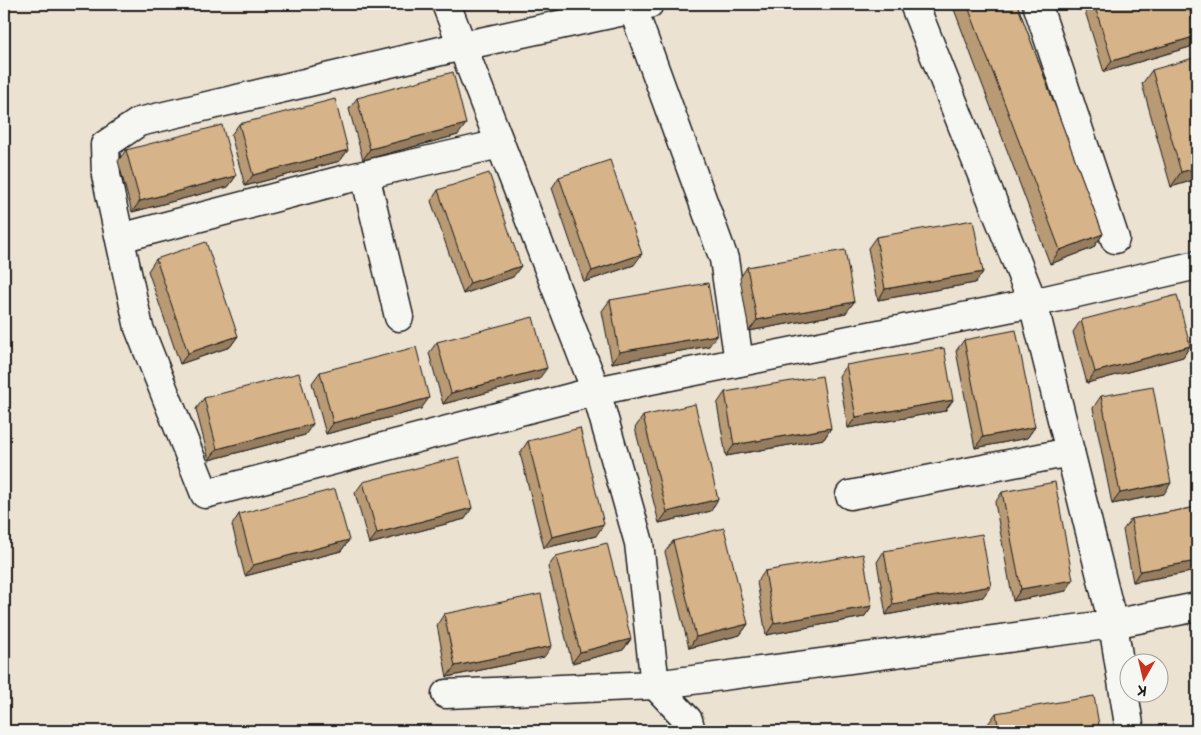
<svg xmlns="http://www.w3.org/2000/svg" width="1201" height="735" viewBox="0 0 1201 735" font-family="'Balsamiq Sans',sans-serif">
  <style>
    .lines { fill: none; stroke-linecap: round; stroke-linejoin: round }
    .minor-casing { stroke: #1c1c1c; stroke-width: 31 }
    .minor { stroke: #f6f6f2; stroke-width: 28 }
    .wall { fill: #b89a75; stroke: #1c1c1c }
    .shaded-wall { fill: #967d5f; stroke: #1c1c1c }
    .building { fill: #d6b388; stroke: #1c1c1c }
  </style>
  <rect width="100%" height="100%" fill="#ece2d2"/>
  <filter id="ink" filterUnits="userSpaceOnUse"><feTurbulence type="fractalNoise" baseFrequency=".02" numOctaves="2"/><feDisplacementMap in="SourceGraphic" scale="10" xChannelSelector="R" yChannelSelector="G"/><feConvolveMatrix kernelMatrix="1 2 1 2 8 2 1 2 1" color-interpolation-filters="sRGB"/></filter>
  <g filter="url(#ink)">
    <g class="lines">
      <defs>
        <g id="minor">
          <path d="M446 4 596 391 639 543 655 685 688 720 691 731"/>
          <path d="M649 4 633 9 462 46 139 122 105 145 106 175 139 328 205 494 596 391 1033 303 1113 624 1130 731"/>
          <path d="M914 4 1033 303 1197 265"/>
          <path d="M1037 4 1115 239"/>
          <path d="M633 9 724 259 739 362"/>
          <path d="M365 175 399 317"/>
          <path d="M120 238 346 179 500 144"/>
          <path d="M850 495 1070 452"/>
          <path d="M446 694 655 685 1113 624 1197 607"/>
        </g>
      </defs>
      <use href="#minor" class="minor-casing"/>
      <use href="#minor" class="minor"/>
    </g>
    <g class="wall">
      <path d="M952 4H1017L1103 234 1093 248 1050 264Z"/>
      <path d="M1087 4H1188L1197 36 1190 47 1104 72 1084 8Z"/>
      <path d="M1152 70 1197 179 1171 187 1142 84Z"/>
      <path d="M357 98 458 135 363 160 349 109Z"/>
      <path d="M239 124 348 150 340 161 245 186 231 135Z"/>
      <path d="M126 150 236 176 228 187 132 212 118 161Z"/>
      <path d="M559 177 634 265 584 282 552 188Z"/>
      <path d="M438 190 513 277 463 294 431 201Z"/>
      <path d="M876 237 983 272 975 283 878 300 868 248Z"/>
      <path d="M156 259 238 336 230 347 180 364 148 271Z"/>
      <path d="M747 267 846 313 749 331 740 278Z"/>
      <path d="M1197 290V327L1192 297Z"/>
      <path d="M610 300 709 346 612 363 602 311Z"/>
      <path d="M1081 320 1190 346 1183 357 1087 383 1073 332Z"/>
      <path d="M964 340 1035 427 1027 438 975 448 956 351Z"/>
      <path d="M437 342 539 379 443 404 429 353Z"/>
      <path d="M846 365 953 400 945 411 848 428 839 376Z"/>
      <path d="M320 372 421 409 326 434 312 383Z"/>
      <path d="M725 392 831 428 824 439 726 456 717 404Z"/>
      <path d="M1101 396 1164 494 1112 504 1093 408Z"/>
      <path d="M204 398 305 435 209 460 196 409Z"/>
      <path d="M643 416 711 511 659 523 635 428Z"/>
      <path d="M528 441 596 536 544 548 520 453Z"/>
      <path d="M363 482 465 519 369 544 355 493Z"/>
      <path d="M1002 492 1066 591 1013 601 995 503Z"/>
      <path d="M1197 507V571L1133 582 1123 530 1131 519Z"/>
      <path d="M239 514 349 540 341 551 245 576 232 525Z"/>
      <path d="M673 541 748 624 740 635 689 648 665 552Z"/>
      <path d="M884 551 983 597 886 615 877 562Z"/>
      <path d="M556 556 631 639 623 650 572 663 548 567Z"/>
      <path d="M765 571 872 606 864 617 766 635 757 582Z"/>
      <path d="M444 614 544 657 447 677 437 625Z"/>
      <path d="M996 713 1100 731H990L988 724Z"/>
    </g>
    <g class="shaded-wall">
      <path d="M1197 36 1190 47 1104 72 1112 61Z"/>
      <path d="M466 124 458 135 363 160 370 149Z"/>
      <path d="M348 150 340 161 245 186 253 175Z"/>
      <path d="M1197 168V179L1171 187 1181 172Z"/>
      <path d="M236 176 228 187 132 212 140 201Z"/>
      <path d="M1103 234 1093 248 1050 264 1060 250Z"/>
      <path d="M642 254 634 265 584 282 592 271Z"/>
      <path d="M521 266 513 277 463 294 470 283Z"/>
      <path d="M983 272 975 283 878 300 885 289Z"/>
      <path d="M854 302 846 313 749 331 757 320Z"/>
      <path d="M717 335 709 346 612 363 619 352Z"/>
      <path d="M238 336 230 347 180 364 188 353Z"/>
      <path d="M1190 346 1183 357 1087 383 1095 372Z"/>
      <path d="M547 368 539 379 443 404 451 393Z"/>
      <path d="M429 398 421 409 326 434 333 423Z"/>
      <path d="M953 400 945 411 848 428 856 417Z"/>
      <path d="M313 424 305 435 209 460 217 449Z"/>
      <path d="M1035 427 1027 438 975 448 983 437Z"/>
      <path d="M831 428 824 439 726 456 734 445Z"/>
      <path d="M1171 483 1164 494 1112 504 1120 493Z"/>
      <path d="M718 499 711 511 659 523 667 512Z"/>
      <path d="M472 508 465 519 369 544 377 533Z"/>
      <path d="M604 524 596 536 544 548 552 537Z"/>
      <path d="M349 540 341 551 245 576 253 565Z"/>
      <path d="M1197 561V571L1133 582 1140 571Z"/>
      <path d="M1073 580 1066 591 1013 601 1021 589Z"/>
      <path d="M991 586 983 597 886 615 893 604Z"/>
      <path d="M872 606 864 617 766 635 774 623Z"/>
      <path d="M748 624 740 635 689 648 696 637Z"/>
      <path d="M631 639 623 650 572 663 580 652Z"/>
      <path d="M552 646 544 657 447 677 455 666Z"/>
    </g>
    <g class="building">
      <path d="M967 4H1017L1103 234 1060 250Z"/>
      <path d="M1094 4H1188L1197 36 1112 61Z"/>
      <path d="M1197 57V168L1181 172 1152 70Z"/>
      <path d="M453 72 466 124 370 149 357 98Z"/>
      <path d="M335 99 348 150 253 175 239 124Z"/>
      <path d="M222 125 236 176 140 201 126 150Z"/>
      <path d="M610 160 642 254 592 271 559 177Z"/>
      <path d="M489 173 521 266 470 283 438 190Z"/>
      <path d="M973 220 983 272 885 289 876 237Z"/>
      <path d="M206 242 238 336 188 353 156 259Z"/>
      <path d="M845 250 854 302 757 320 747 267Z"/>
      <path d="M708 283 717 335 619 352 610 300Z"/>
      <path d="M1177 295 1190 346 1095 372 1081 320Z"/>
      <path d="M533 317 547 368 451 393 437 342Z"/>
      <path d="M1016 330 1035 427 983 437 964 340Z"/>
      <path d="M416 347 429 398 333 423 320 372Z"/>
      <path d="M944 348 953 400 856 417 846 365Z"/>
      <path d="M299 373 313 424 217 449 204 398Z"/>
      <path d="M822 376 831 428 734 445 725 392Z"/>
      <path d="M1153 387 1171 483 1120 493 1101 396Z"/>
      <path d="M695 404 718 499 667 512 643 416Z"/>
      <path d="M580 428 604 524 552 537 528 441Z"/>
      <path d="M459 457 472 508 377 533 363 482Z"/>
      <path d="M1055 482 1073 580 1021 589 1002 492Z"/>
      <path d="M335 489 349 540 253 565 239 514Z"/>
      <path d="M1197 507V561L1140 571 1131 519Z"/>
      <path d="M724 528 748 624 696 637 673 541Z"/>
      <path d="M982 534 991 586 893 604 884 551Z"/>
      <path d="M607 543 631 639 580 652 556 556Z"/>
      <path d="M863 554 872 606 774 623 765 571Z"/>
      <path d="M541 594 552 646 455 666 444 614Z"/>
      <path d="M1094 696 1100 731H999L996 713Z"/>
      <path d="M962 728 963 731H943Z"/>
    </g>
  </g>
  <rect width="1201" height="735" fill="none" stroke="#f6f6f2" stroke-width="20"/>
  <rect x="10" y="10" width="1181" height="715" fill="none" stroke="#1c1c1c" stroke-width="2" filter="url(#ink)"/>
  <g transform="translate(1144 678) rotate(188)"><circle r="24" fill="#f6f6f2" stroke="#9f9f9c"/>
  <path d="M0-4L9 19L0 12L-9 19Z" fill="#c8321e"/>
  <text y="-8" font-size="14" font-weight="bold" text-anchor="middle" fill="#1c1c1c">K</text>
  </g>
</svg>
